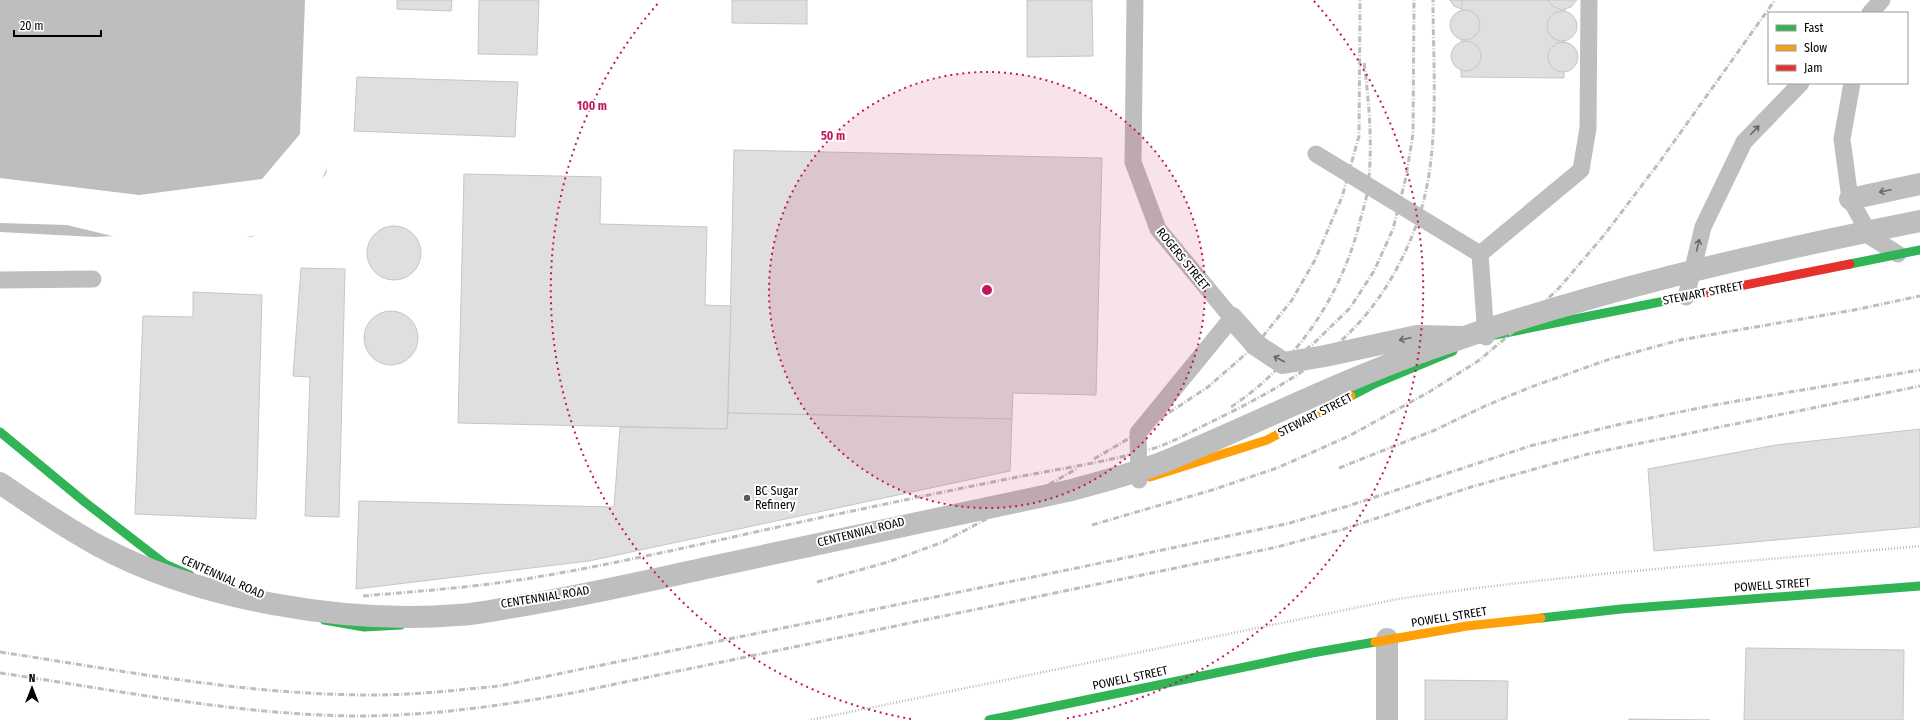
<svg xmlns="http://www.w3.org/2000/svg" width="1920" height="720" viewBox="0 0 1920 720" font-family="'Fira Sans Condensed',sans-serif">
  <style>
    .water { fill: #bebebe }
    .pier { fill: #fff }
    .building { fill: #dfdfdf; stroke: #c6c6c6 }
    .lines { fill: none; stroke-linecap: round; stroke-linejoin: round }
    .path { stroke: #b9b9b9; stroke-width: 2.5; stroke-dasharray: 1 2; stroke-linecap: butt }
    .lane { stroke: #bebebe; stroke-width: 17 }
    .street { stroke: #bebebe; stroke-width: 22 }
    .fast { stroke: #30b455; stroke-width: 9 }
    .slow { stroke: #ff9f0a; stroke-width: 9 }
    .jam { stroke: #e5322d; stroke-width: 9 }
    .rail { stroke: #bebebe; stroke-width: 3; stroke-dasharray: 6 2 1 2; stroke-linecap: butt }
    .street-bridge { stroke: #bebebe; stroke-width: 22 }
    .oneway { stroke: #686868 }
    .ring { fill: none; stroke: #c2185b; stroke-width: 2; stroke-dasharray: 2 4 }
    .poi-dot { fill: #595959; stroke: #fff; stroke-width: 1.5 }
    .labels { text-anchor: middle; stroke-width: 4; stroke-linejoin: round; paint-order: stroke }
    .street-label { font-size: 12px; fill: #000; stroke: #fff }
    .poi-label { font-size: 12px; fill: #000; stroke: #fff; text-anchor: start }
    .centre { fill: #c2185b; stroke: #fff; stroke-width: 2 }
    .ring-label { font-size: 12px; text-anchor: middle; font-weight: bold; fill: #c2185b; stroke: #fff; stroke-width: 4; stroke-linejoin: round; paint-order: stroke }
  </style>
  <rect width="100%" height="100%" fill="#fff"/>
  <path class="water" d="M0 0H344L333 142 326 174 287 218 252 237 179 233 95 237 0 232Z"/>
  <path class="pier" d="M305 0H346L335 143 333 156 318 187 288 219 259 235 239 238 179 235 120 238 67 225 0 223V178L139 195 262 179 300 134Z"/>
  <g class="building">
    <path d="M397 0H452L451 11 397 9Z"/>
    <path d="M479 0H539L537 55 478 54Z"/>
    <path d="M732 0H807V24L732 23Z"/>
    <path d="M1027 0H1092L1093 56 1027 57Z"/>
    <path d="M1450 0H1479L1473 7 1464 10 1454 6Z"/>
    <path d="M1462 0H1565L1564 78 1461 77Z"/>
    <path d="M1548 0H1577L1571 7 1562 10 1552 6Z"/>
    <circle cx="1465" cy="25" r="15"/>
    <circle cx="1562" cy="26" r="15"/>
    <circle cx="1466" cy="56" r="15"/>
    <circle cx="1563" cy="57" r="15"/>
    <path d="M357 77 518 82 515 137 354 131Z"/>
    <path d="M734 150 1102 158 1096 395 1013 393 1012 419 728 413Z"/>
    <path d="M464 174 601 177 600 224 707 227 705 305 731 306 727 429 458 423Z"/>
    <circle cx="394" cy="253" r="27"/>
    <path d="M301 268 345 269 339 517 305 516 310 377 293 376Z"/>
    <path d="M193 292 262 295 256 519 135 514 143 316 193 317Z"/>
    <circle cx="391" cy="338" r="27"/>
    <path d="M728 413 1012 419 1010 471 589 561 356 589 359 501 614 507 620 427 727 429Z"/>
    <path d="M1920 429V527L1654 551 1648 469 1776 445Z"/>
    <path d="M1746 648 1904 650 1903 720H1744Z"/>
    <path d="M1425 680 1508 681 1507 720H1425Z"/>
    <path d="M1629 719 1703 720H1710H1629Z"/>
  </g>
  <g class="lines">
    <path class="path" d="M811 720 1398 599C1570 573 1746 562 1920 546"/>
    <g class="lane">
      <path d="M1135 0 1133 162 1158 229 1232 318 1138 433 1139 480"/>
      <path d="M1870 13 1882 0"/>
      <path d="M1852 83 1842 139 1850 199 1871 237 1898 254"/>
      <path d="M1316 154 1480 254 1486 337"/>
      <path d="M1480 254 1581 170 1588 128 1589 0"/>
      <path d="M0 280 93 279"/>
      <path d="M1686 297 1703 227 1744 142 1801 83"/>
    </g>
    <g class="street">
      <path d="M1850 199 1920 184"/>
      <path d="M1232 318 1256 345 1283 363 1325 356 1417 336 1463 337"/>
      <path d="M1387 639V720"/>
    </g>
    <g class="fast">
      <path d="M1850 264 1920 250"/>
      <path d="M1495 335 1680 298"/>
      <path d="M1351 396 1376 383 1453 351"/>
      <path d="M0 432 86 503 165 564 190 575"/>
      <path d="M1541 618 1621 609 1920 586"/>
      <path d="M324 620 364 627 401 625"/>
      <path d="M989 720 1312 653 1375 642"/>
    </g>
    <g class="slow">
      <path d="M1150 477 1267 440 1351 396"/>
      <path d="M1375 642 1467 626 1541 618"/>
    </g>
    <path class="jam" d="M1680 298 1850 264"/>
    <g class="rail">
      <path d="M1288 363 1313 344 1350 308 1374 271 1393 229 1406 177 1413 134 1414 0"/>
      <path d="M1231 407C1297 363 1343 294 1361 217 1364 207 1367 197 1368 187 1373 145 1369 103 1364 61"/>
      <path d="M1094 459 1138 433 1208 387 1256 345 1292 300 1315 260 1342 197 1359 136 1360 0"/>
      <path d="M1339 468 1435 430 1485 406 1531 387 1610 359 1680 340 1854 310 1920 296"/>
      <path d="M1092 525 1212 490 1277 468 1349 436 1429 392 1478 361 1514 331 1559 288 1605 234 1658 164 1775 0"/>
      <path d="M817 582 888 562 943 542 1009 507 1078 468"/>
      <path d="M363 596C421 591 479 587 537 577 644 559 750 532 857 510 914 498 971 486 1028 475 1071 467 1116 460 1158 447 1177 440 1196 429 1215 420 1278 389 1339 356 1380 296 1400 267 1417 230 1425 195 1439 135 1433 62 1433 0"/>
      <path d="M0 652C123 671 248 695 372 695 415 695 457 690 499 686L1077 568 1290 523 1348 506 1530 446 1621 424 1714 405 1920 370"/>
      <path d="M0 673C116 690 239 715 356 716 429 716 500 706 572 693L1277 547 1344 529 1471 487 1588 454 1920 386"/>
    </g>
    <path class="street-bridge" d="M0 483C32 505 64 527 99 546 199 600 345 624 458 615 478 614 499 609 519 606 583 596 647 581 711 567 831 541 952 516 1072 490 1104 481 1136 473 1166 461 1255 424 1340 381 1430 349 1590 292 1754 254 1920 221"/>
  </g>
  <defs><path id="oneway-shaft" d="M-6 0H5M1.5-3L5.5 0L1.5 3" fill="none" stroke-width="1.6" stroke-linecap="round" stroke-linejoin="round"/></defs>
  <g class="oneway">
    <use href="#oneway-shaft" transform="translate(1755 130) rotate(-46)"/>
    <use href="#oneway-shaft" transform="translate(1885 191) rotate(168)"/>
    <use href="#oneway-shaft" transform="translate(1698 245) rotate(-77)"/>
    <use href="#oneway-shaft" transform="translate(1405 339) rotate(168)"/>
    <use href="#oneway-shaft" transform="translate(1279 359) rotate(-152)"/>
  </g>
  <circle cx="987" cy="290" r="218" fill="#c2185b" fill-opacity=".12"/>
  <g class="ring">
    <circle cx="987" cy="290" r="218"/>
    <path d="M911 719A436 436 0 0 1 660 1M1314 1A436 436 0 0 1 1063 719"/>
  </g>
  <circle class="poi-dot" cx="747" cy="498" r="4"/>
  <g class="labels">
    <g class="street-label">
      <text transform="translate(1183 259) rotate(51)" y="4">ROGERS STREET</text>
      <text transform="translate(1703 293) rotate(-11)" y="4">STEWART STREET</text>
      <text transform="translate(1315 415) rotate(-27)" y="4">STEWART STREET</text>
      <text transform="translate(861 532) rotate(-14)" y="4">CENTENNIAL ROAD</text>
      <text transform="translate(223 577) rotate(24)" y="4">CENTENNIAL ROAD</text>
      <text transform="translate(1772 585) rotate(-4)" y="4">POWELL STREET</text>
      <text transform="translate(545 597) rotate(-9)" y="4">CENTENNIAL ROAD</text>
      <text transform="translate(1449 617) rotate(-9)" y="4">POWELL STREET</text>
      <text transform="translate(1130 678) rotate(-12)" y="4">POWELL STREET</text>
    </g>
    <g class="poi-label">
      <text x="755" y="495">BC Sugar<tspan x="755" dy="14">Refinery</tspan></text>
    </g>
  </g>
  <circle cx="987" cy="290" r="6" class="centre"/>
  <g class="ring-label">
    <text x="592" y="110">100 m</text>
    <text x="833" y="140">50 m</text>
  </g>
  <rect x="1768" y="12" width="140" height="72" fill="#ffffff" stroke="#999999"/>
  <rect x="1776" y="25" width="20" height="6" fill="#30b455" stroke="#999999"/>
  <text x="1804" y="32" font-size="12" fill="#000000">Fast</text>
  <rect x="1776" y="45" width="20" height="6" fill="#ff9f0a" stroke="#999999"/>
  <text x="1804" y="52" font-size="12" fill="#000000">Slow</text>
  <rect x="1776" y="65" width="20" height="6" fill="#e5322d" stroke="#999999"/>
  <text x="1804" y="72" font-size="12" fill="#000000">Jam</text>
  <g transform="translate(32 688)" stroke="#ffffff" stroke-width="3" paint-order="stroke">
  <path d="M0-3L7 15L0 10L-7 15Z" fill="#000000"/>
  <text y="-6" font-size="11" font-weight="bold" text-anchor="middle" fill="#000000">N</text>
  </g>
  <path d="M14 30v6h87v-6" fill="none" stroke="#000000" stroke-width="2"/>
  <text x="20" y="30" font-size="12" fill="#000000" stroke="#ffffff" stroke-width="3" paint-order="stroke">20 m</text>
</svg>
